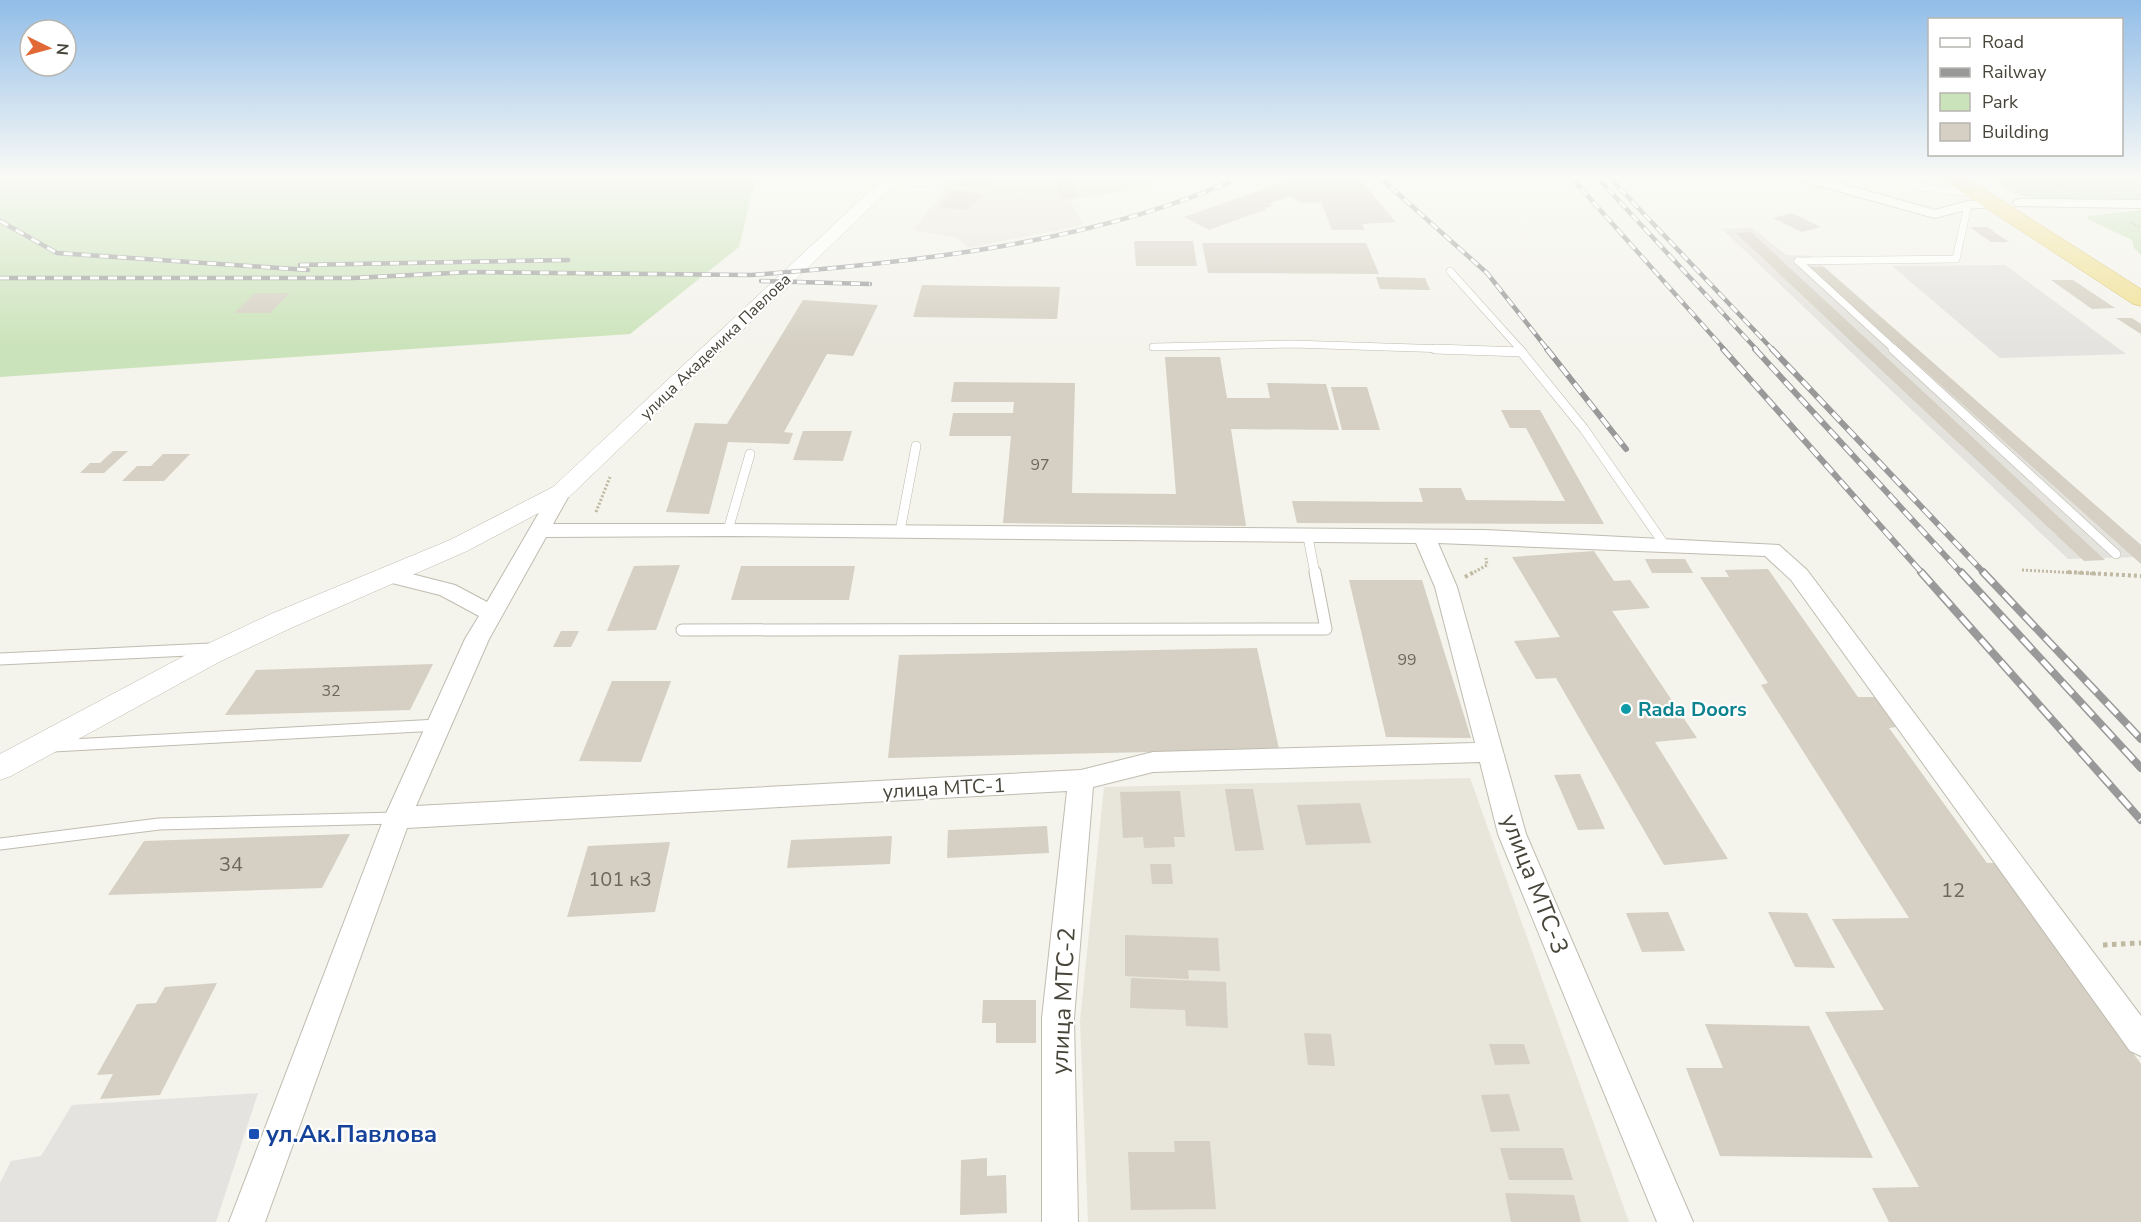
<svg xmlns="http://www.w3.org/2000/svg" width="2141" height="1222" viewBox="0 0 2141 1222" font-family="'Nunito Sans',sans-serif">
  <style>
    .residential { fill: #e8e5db }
    .industrial { fill: #e4e2dd }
    .green { fill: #cbe3ba }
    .parking { fill: #e4e3e0 }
    .building { fill: #d5d0c3 }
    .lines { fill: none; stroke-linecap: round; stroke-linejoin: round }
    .service-far2-casing { stroke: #bfbcb0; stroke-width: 8 }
    .service-far1-casing { stroke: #bfbcb0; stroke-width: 10 }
    .service-casing { stroke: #bfbcb0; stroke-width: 13 }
    .minor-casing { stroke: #bfbcb0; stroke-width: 2 }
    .tertiary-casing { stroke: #bfbcb0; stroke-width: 1 }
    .trunk-casing { stroke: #ccb04e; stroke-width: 1 }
    .path-far3 { stroke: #bfb9a2; stroke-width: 2; stroke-dasharray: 2 2; stroke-linecap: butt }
    .path-far2 { stroke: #bfb9a2; stroke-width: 3; stroke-dasharray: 2 2; stroke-linecap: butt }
    .path-far1 { stroke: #bfb9a2; stroke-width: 4; stroke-dasharray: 3 3; stroke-linecap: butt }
    .path { stroke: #bfb9a2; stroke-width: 5; stroke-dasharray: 4.5 4.5; stroke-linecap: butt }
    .service-far2 { stroke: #fff; stroke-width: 7 }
    .service-far1 { stroke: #fff; stroke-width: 9 }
    .service { stroke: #fff; stroke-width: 11 }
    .minor { fill: #fff; fill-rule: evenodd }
    .tertiary { fill: #fff; fill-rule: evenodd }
    .trunk { fill: #f0e092; fill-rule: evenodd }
    .rail-far2-casing { stroke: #999; stroke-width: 4.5 }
    .rail-far1-casing { stroke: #999; stroke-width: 6 }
    .rail-casing { stroke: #999; stroke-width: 8 }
    .rail-far2 { stroke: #fff; stroke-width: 3; stroke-dasharray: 9; stroke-linecap: butt }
    .rail-far1 { stroke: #fff; stroke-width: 4; stroke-dasharray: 11; stroke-linecap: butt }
    .rail { stroke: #fff; stroke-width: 5; stroke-dasharray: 15; stroke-linecap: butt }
    .culture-dot { fill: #0f9aa8; stroke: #fff; stroke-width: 2 }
    .transit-dot { fill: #1a4fb4; stroke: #fff; stroke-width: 2 }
    .labels { text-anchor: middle; stroke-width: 4.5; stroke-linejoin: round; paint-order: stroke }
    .far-street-label { font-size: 16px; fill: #48453a; stroke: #fff }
    .number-label { font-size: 16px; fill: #6b685c }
    .culture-label { font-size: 20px; font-weight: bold; fill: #0d838f; stroke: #fff; text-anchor: start }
    .street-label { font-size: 20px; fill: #48453a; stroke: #fff }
    .near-number-label { font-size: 20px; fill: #6b685c }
    .near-street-label { font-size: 24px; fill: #48453a; stroke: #fff }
    .near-transit-label { font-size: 24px; font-weight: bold; fill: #164399; stroke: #fff; text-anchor: start }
  </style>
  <rect width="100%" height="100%" fill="#f4f3ec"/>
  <g class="residential">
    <path d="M955 175H1178L1139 189 1070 200 1083 225 968 248 958 238 914 230Z"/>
    <path d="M1470 778 1629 1222H1088L1080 1021 1104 787Z"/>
  </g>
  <path class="industrial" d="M1752 228 1786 255 1812 256 2141 547V557L2068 559 1722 229Z"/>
  <g class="green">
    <path d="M0 175 44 179 73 175H351L755 180 739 247 630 334 0 377Z"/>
    <path d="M1985 175H2124L2141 185V200L2035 199 2012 192Z"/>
    <path d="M2141 210V255L2134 248 2132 240 2087 219 2088 216Z"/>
  </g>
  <g class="parking">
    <path d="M2005 265 2126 354 2000 358 1892 266Z"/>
    <path d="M258 1093 216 1222H0V1183L11 1161 41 1156 72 1105Z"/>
  </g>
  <g class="building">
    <path d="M1304 175H1356L1396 222 1362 224 1365 230H1332L1321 202 1302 203 1290 196 1269 204 1273 206 1264 208 1267 209 1209 230 1184 217Z"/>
    <path d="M962 176 992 179 984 188 953 186Z"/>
    <path d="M1072 180V187L1078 195H1073L1075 198 1061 199 1055 181Z"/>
    <path d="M953 190 984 194 967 210 938 207Z"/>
    <path d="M1792 213 1821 227 1802 232 1773 218Z"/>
    <path d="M1970 227H1987L2009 242H1991Z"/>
    <path d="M1751 232 2105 560 2084 561 1736 233Z"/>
    <path d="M1134 241H1193L1197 266H1136Z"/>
    <path d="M1202 243H1366L1379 274 1208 273Z"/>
    <path d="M1809 267H1824L2141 545V564Z"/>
    <path d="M1376 277 1425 278 1430 290 1380 289Z"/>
    <path d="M2051 280H2073L2115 308 2092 309Z"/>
    <path d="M922 285 1060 287 1057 319 913 317Z"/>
    <path d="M255 293H290L270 313H234Z"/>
    <path d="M803 300 878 305 853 356 827 354 784 432 793 433 789 444 728 442 709 514 666 512 695 423 727 424Z"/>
    <path d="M2116 318H2132L2141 324V334Z"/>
    <path d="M1165 357H1220L1227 398H1270L1267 383 1326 384 1339 430 1231 429 1246 526 1003 523 1011 436H949L953 413H1013L1014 402H951L954 382 1075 383 1072 493 1176 494Z"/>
    <path d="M1331 387H1367L1380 430H1342Z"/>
    <path d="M1501 410H1540L1604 524 1297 523 1292 501 1423 502 1419 488H1461L1466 500 1565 501 1526 428H1510Z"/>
    <path d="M803 431H852L843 461 793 460Z"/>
    <path d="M113 451H128L104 473H80L90 463H100Z"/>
    <path d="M163 454H190L164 481H122L137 466H151Z"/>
    <path d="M1594 551 1614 581 1630 580 1650 608 1612 611 1697 738 1655 742 1728 859 1664 865 1556 678 1536 679 1514 641 1560 637 1512 557Z"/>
    <path d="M1645 559H1685L1693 573H1652Z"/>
    <path d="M680 565 656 630 607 631 634 566Z"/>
    <path d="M741 566H855L849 600H731Z"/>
    <path d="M1768 569 1858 697H1875L1897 727 1889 728 1987 863H1995L2141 1064V1222H1889L1872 1188 1919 1187 1825 1012 1884 1010 1832 919 1909 918 1761 685 1768 683 1700 577H1729L1725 570Z"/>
    <path d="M1349 580H1422L1471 738 1386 737Z"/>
    <path d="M561 631H579L571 647H553Z"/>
    <path d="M1257 648 1279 749 888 758 899 655Z"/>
    <path d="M433 664 410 710 225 715 256 670Z"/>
    <path d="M612 681H671L641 762 579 761Z"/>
    <path d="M1580 774 1605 829 1578 830 1554 775Z"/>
    <path d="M1225 789H1253L1264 850 1235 851Z"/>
    <path d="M1180 791 1185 837H1174L1175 847 1144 848 1143 837 1123 838 1120 792Z"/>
    <path d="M1360 803 1371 843 1306 845 1297 805Z"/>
    <path d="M1047 826 1049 853 947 858 948 830Z"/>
    <path d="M350 834 322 888 108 895 144 841Z"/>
    <path d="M892 836 890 864 787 868 791 840Z"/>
    <path d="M670 842 655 912 567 917 588 846Z"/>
    <path d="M1150 864H1171L1173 884H1152Z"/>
    <path d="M1668 912 1685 951 1642 952 1626 913Z"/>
    <path d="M1768 912 1807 913 1835 968 1795 967Z"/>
    <path d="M1125 935 1218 938 1220 971 1188 970 1189 979 1125 976Z"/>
    <path d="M1131 978 1226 982 1228 1028 1186 1026 1185 1010 1130 1008Z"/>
    <path d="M217 983 160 1095 100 1099 113 1074 97 1075 137 1004 156 1003 165 987Z"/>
    <path d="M983 1000H1036V1043H996V1023H982Z"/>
    <path d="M1705 1024 1809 1026 1873 1158 1720 1156 1686 1068H1723Z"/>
    <path d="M1304 1033 1331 1034 1335 1066 1308 1065Z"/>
    <path d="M1489 1044H1524L1530 1064 1495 1065Z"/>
    <path d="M1509 1094 1520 1131 1491 1132 1481 1095Z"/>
    <path d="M1174 1141H1210L1216 1209 1131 1210 1128 1152H1175Z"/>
    <path d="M1500 1148H1563L1573 1180H1509Z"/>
    <path d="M987 1158V1176L1006 1175 1007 1213 960 1215 961 1160Z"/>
    <path d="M1505 1193 1574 1195 1581 1222H1511Z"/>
  </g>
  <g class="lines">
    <defs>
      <g id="service-far2">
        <path d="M1886 175 1920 187 1976 193"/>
        <path d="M891 179C910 182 932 188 949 175"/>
        <path d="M1798 261 1895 350"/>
        <path d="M1798 261 1956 259 1968 205"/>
        <path d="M1450 271 1521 350"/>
        <path d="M1153 347 1293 344 1478 350"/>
      </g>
      <g id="service-far1">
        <path d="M1435 349 1522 352"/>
        <path d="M1519 349 1584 429 1664 544"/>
        <path d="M1893 349 2116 554"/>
        <path d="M728 530 750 454"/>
        <path d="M900 531 916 446"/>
        <path d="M1308 537 1315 574"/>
      </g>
      <g id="service">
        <path d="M682 630 1326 629 1315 572"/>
        <path d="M0 659 210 649"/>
        <path d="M53 746 438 725"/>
        <path d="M0 844 159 824 397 818"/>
      </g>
      <g id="minor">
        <path d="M1789 175H1810L1935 210 1968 201 1990 199 1997 203 1990 207 1969 209 1935 218 1791 178Z"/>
        <path d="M2020 199 2141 200V208L2015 206 2013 203 2015 200Z"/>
        <path d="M561 486 568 488 571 492 553 524H728L1485 530 1779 545 1807 570 2141 1016V1056L2130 1051 1791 580 1765 556 1438 543 1457 587 1526 834 1693 1222H1657L1498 834 1480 762 1153 772 1093 787 1074 1018 1078 1222H1042V1018L1067 791 407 828 265 1222H229L384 818 465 639 479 616 440 595 380 580 377 575 380 570 388 568 455 585 487 602 551 492 554 488ZM728 536 1416 543 1435 587 1475 743 1153 752 1081 770 416 806 489 639 546 537Z"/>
      </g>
      <path id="tertiary" d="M887 175H904L569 497 467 551 291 628 219 662 11 776 0 780V754L199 648 271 614 450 540 553 487Z"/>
      <path id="trunk" d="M1939 175H1962L2141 289V306L2133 304 1942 179Z"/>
    </defs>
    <use href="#service-far2" class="service-far2-casing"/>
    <use href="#service-far1" class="service-far1-casing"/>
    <use href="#service" class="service-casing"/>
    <use href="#minor" class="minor-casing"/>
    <use href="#tertiary" class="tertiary-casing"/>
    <use href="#trunk" class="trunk-casing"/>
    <g class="path-far3">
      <path d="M2048 175 2065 185"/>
      <path d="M2131 222 2141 228"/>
    </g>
    <g class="path-far2">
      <path d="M596 512 610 477"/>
      <path d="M2022 570 2097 574"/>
      <path d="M1471 574 1487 565 1486 558"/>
    </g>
    <g class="path-far1">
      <path d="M2068 572 2141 576"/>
      <path d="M1465 577 1474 572"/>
    </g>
    <path class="path" d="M2103 945 2141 943"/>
    <use href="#service-far2" class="service-far2"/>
    <use href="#service-far1" class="service-far1"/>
    <use href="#service" class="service"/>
    <use href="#minor" class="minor"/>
    <use href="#tertiary" class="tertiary"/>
    <use href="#trunk" class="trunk"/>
    <defs>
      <g id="rail-far2">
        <path d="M1377 175 1487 273 1548 350"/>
        <path d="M1569 175 1725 350"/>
        <path d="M1595 175 1757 350"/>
        <path d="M1607 175 1773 350"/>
        <path d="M0 221 57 253 308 270"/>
        <path d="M300 265 568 260"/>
        <path d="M0 278H353L471 272 751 275C910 263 1099 243 1245 175"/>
        <path d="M761 281 870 284"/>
      </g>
      <g id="rail-far1">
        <path d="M1547 349 1626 449"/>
        <path d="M1723 349 1923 574"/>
        <path d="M1755 349 1962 574"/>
        <path d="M1772 349 1985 574"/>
      </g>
      <g id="rail">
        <path d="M1921 572 2141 820"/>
        <path d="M1961 572 2141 768"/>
        <path d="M1983 572 2141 739"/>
      </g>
    </defs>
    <use href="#rail-far2" class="rail-far2-casing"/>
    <use href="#rail-far1" class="rail-far1-casing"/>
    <use href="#rail" class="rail-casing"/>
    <use href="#rail-far2" class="rail-far2"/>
    <use href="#rail-far1" class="rail-far1"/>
    <use href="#rail" class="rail"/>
  </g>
  <linearGradient id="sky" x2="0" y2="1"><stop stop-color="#91bde8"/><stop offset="0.51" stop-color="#fafaf6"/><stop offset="1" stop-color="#fafaf6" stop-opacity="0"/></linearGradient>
  <rect width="2141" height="346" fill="url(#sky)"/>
  <circle class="culture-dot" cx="1626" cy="709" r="6"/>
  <rect class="transit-dot" x="248" y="1128" width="12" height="12" rx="3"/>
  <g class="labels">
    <g class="far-street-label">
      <text transform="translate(715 346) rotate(-44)" y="6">улица Академика Павлова</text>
    </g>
    <g class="number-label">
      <text x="1040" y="470">97</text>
      <text x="1407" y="665">99</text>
      <text x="331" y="696">32</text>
    </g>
    <g class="culture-label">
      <text x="1638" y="716">Rada Doors</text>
    </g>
    <g class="street-label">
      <text transform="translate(944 788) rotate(-3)" y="7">улица МТС-1</text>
    </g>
    <g class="near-number-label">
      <text x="231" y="871">34</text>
      <text x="620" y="886">101 к3</text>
      <text x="1953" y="897">12</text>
    </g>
    <g class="near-street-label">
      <text transform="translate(1535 884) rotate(69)" y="8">улица МТС-3</text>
      <text transform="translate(1063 1001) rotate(-87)" y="8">улица МТС-2</text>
    </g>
    <g class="near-transit-label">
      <text x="266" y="1142">ул.Ак.Павлова</text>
    </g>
  </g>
  <rect x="1928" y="18" width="195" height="138" fill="#ffffff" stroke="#b6b5b0" stroke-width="1.5"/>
  <rect x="1940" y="38" width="30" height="9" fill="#ffffff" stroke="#b6b5b0" stroke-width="1.5"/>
  <text x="1982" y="48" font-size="18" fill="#48453a">Road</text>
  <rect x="1940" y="68" width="30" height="9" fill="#999999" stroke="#b6b5b0" stroke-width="1.5"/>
  <text x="1982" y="78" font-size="18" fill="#48453a">Railway</text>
  <rect x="1940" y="93" width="30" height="18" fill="#cbe3ba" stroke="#b6b5b0" stroke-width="1.5"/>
  <text x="1982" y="108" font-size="18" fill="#48453a">Park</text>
  <rect x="1940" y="123" width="30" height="18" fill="#d5d0c3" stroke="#b6b5b0" stroke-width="1.5"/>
  <text x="1982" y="138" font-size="18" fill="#48453a">Building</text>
  <g transform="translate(48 48) rotate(95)"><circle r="28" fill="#ffffff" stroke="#b6b5b0" stroke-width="1.5"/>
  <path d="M0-4.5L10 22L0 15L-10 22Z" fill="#e16936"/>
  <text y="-9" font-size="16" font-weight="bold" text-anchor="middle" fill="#48453a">N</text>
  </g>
</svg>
